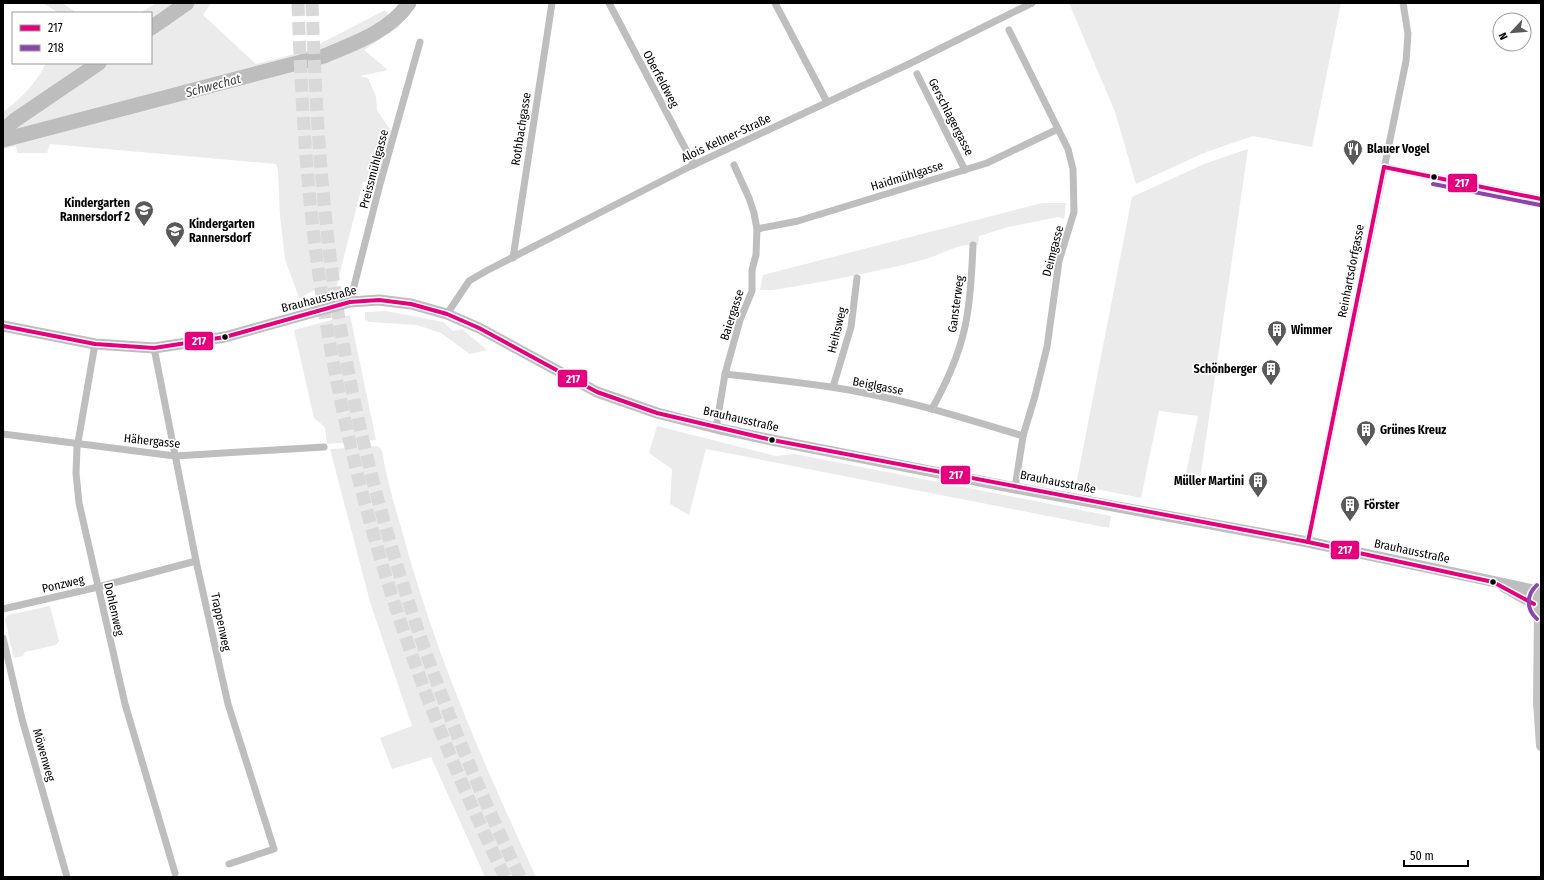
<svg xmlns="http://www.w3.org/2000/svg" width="1544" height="880" viewBox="0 0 1544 880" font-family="'Fira Sans Condensed',sans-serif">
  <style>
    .green { fill: #ebebeb }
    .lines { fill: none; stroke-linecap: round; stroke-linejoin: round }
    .river { stroke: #bdbdbd; stroke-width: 15 }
    .motorway-tunnel { stroke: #d9d9d9; stroke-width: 13; stroke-dasharray: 13 6; stroke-linecap: butt }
    .minor { stroke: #bebebe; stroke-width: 7 }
    .secondary { stroke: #c2c2c2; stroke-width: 10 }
    .primary { stroke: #bebebe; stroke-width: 11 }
    .bus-1-casing { stroke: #fff; stroke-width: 7 }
    .bus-2-casing { stroke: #fff; stroke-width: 7 }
    .bus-1 { stroke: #e5007d; stroke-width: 4 }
    .bus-2 { stroke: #8e44ad; stroke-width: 4 }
    .bus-dot { fill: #000; stroke: #fff; stroke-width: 1.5 }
    .labels { text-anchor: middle; stroke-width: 3.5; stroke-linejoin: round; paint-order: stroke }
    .street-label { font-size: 12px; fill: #000; stroke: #fff }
    .poi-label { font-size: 12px; font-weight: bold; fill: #000; stroke: #fff; text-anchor: start }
    .water-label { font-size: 13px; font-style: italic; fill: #424242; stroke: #fff }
    .line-badge { stroke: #fff; stroke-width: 1.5 }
    .badge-label { font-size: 11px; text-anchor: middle; font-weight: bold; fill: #fff }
  </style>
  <rect width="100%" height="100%" fill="#fff"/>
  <g class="green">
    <path d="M43 3H62L77 13H59Z"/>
    <path d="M156 3H211L203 15 256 64 306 51 385 10 400 26 364 50 388 70 360 76 368 78 376 97 377 110 391 131 379 180 363 182 336 288 331 290H315L299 298 285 259 280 216 278 171 276 164 50 144 47 153H17L16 146 3 149V112C21 98 36 84 46 63H151V13H140Z"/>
    <path d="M1069 3H1341L1312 147 1253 136 1206 152 1136 184 1115 112Z"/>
    <path d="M1248 149 1200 480 1185 478 1198 416 1159 411 1141 498 1076 485 1132 197 1204 164Z"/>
    <path d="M1042 203H1066L1064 219 1058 217 1008 227 979 236 978 245C960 242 941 255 923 260 874 272 823 282 773 290H760L763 275Z"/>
    <path d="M386 311 443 322 453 331 462 329 487 350 470 354 441 333 417 325 369 322 365 319V312Z"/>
    <path d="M350 315 376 440 327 444 325 427 314 418 294 330Z"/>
    <path d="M657 426 776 456 795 454 1111 516 1109 528 706 449 689 515 670 504 672 469 649 453Z"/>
    <path d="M378 446C383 449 383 457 384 462 389 488 397 513 404 538 436 656 485 767 536 877H485L431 757 392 769 380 738 412 726 370 602 330 449Z"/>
    <path d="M50 606 59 641 56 645 25 652 23 656 14 658 5 620 8 615Z"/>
  </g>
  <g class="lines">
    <g class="river">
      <path d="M151 28 187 3"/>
      <path d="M3 131 15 120 99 63"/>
      <path d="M3 140 324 56C355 43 390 31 409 3"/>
    </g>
    <g class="motorway-tunnel">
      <path d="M298 3C301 94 306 185 319 275 348 485 412 686 505 877"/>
      <path d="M312 3C315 93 320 182 332 271 360 483 428 685 520 877"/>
    </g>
    <g class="minor">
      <path d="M609 3 694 165"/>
      <path d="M775 3 827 102"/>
      <path d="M1009 30 1068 149 1073 169 1074 212 1059 261 1047 347 1035 396 1023 436 1015 488"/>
      <path d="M917 74 965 170"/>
      <path d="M1384 167 1541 199"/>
      <path d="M757 229 798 221 987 163 1058 129"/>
      <path d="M513 258 552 3"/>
      <path d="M350 302 380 184 420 42"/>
      <path d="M447 314 469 281 486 271 689 167 911 63 1032 3"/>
      <path d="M95 344 77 448 76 473 79 503 125 704 175 873"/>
      <path d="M154 348 196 561 228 704 274 849 229 864"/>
      <path d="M725 374C761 378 796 382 831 387 897 397 960 417 1023 436"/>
      <path d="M833 387 851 327 857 278"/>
      <path d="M932 409C948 380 962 349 967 316 971 293 972 269 973 245"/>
      <path d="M716 428 725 374 740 320 752 291V270L756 255 757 229 754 213 749 198 734 165"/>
      <path d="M3 434 175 456 324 447"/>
      <path d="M1308 542 1406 61 1408 34 1403 3"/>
      <path d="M3 609 98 587 196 561"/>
      <path d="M3 638 22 719 67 877"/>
    </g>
    <path class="secondary" d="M1539 614 1538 702 1541 746"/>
    <g class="primary">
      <path d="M3 326 95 344 154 348 225 337 350 302 379 300 411 304 447 314 479 328 597 392 657 413 716 428 772 440 1015 488 1308 542 1538 591"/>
      <path d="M1504 587 1534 604"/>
      <path d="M1535 597 1536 609 1541 615"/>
    </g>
    <defs>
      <g id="bus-1">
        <path d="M1384 167 1541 199"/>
        <path d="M3 326 95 344 154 348 225 337 350 302 379 300 411 304 447 314 479 328 597 392 657 413 772 440 1308 542 1493 582 1534 604"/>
        <path d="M1308 542 1384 167"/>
      </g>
      <g id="bus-2">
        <path d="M1433 184 1540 205"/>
        <path d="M1537 585C1526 595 1526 609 1537 619"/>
      </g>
    </defs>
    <use href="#bus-1" class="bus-1-casing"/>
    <use href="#bus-2" class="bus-2-casing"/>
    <use href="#bus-1" class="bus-1"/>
    <use href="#bus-2" class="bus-2"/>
  </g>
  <defs>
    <symbol id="restaurant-pin" viewBox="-11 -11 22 30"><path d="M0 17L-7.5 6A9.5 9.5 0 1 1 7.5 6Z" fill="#595959" stroke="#fff"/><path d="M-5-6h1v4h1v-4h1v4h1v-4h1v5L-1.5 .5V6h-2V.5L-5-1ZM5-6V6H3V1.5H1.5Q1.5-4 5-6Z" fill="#fff"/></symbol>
    <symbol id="school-pin" viewBox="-11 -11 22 30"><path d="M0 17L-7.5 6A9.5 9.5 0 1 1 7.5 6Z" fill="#595959" stroke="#fff"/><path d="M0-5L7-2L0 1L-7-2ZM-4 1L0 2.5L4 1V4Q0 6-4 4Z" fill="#fff"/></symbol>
    <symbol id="building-pin" viewBox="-11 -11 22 30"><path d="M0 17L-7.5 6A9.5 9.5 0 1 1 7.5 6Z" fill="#595959" stroke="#fff"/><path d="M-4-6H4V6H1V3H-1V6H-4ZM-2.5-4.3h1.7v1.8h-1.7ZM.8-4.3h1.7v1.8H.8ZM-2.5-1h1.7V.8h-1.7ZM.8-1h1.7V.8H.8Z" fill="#fff"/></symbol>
  </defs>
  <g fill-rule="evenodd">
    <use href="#restaurant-pin" x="1342" y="138" width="22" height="30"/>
    <use href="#school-pin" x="133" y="199" width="22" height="30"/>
    <use href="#school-pin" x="164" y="220" width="22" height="30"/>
    <use href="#building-pin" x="1266" y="319" width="22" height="30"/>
    <use href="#building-pin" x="1260" y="358" width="22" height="30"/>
    <use href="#building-pin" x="1355" y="419" width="22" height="30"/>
    <use href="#building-pin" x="1247" y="470" width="22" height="30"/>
    <use href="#building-pin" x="1339" y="494" width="22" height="30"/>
  </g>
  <g class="bus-dot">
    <circle cx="1434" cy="177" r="3.5"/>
    <circle cx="225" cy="337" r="3.5"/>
    <circle cx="772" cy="440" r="3.5"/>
    <circle cx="1493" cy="582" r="3.5"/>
  </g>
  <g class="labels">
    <g class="street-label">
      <text transform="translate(661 79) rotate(62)" y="4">Oberfeldweg</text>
      <text transform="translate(951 117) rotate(63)" y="4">Gerschlagergasse</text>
      <text transform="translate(521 129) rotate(-81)" y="4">Rothbachgasse</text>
      <text transform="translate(726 138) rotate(-25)" y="4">Alois Kellner-Straße</text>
      <text transform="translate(374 169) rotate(-75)" y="4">Preissmühlgasse</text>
      <text transform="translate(907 176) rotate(-17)" y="4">Haidmühlgasse</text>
      <text transform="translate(1053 251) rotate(-75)" y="4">Deimgasse</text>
      <text transform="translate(1351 271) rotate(-79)" y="4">Reinhartsdorfgasse</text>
      <text transform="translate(319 299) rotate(-14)" y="4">Brauhausstraße</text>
      <text transform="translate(956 304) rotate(-82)" y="4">Gansterweg</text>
      <text transform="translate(732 315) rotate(-72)" y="4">Baiergasse</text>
      <text transform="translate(837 330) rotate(-76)" y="4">Heihsweg</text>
      <text transform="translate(878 386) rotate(11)" y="4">Beiglgasse</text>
      <text transform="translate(741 419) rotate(13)" y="4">Brauhausstraße</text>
      <text transform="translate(152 441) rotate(6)" y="4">Hähergasse</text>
      <text transform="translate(1058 482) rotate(11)" y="4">Brauhausstraße</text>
      <text transform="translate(1412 551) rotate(12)" y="4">Brauhausstraße</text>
      <text transform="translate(63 584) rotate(-13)" y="4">Ponzweg</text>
      <text transform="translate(114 609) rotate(77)" y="4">Dohlenweg</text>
      <text transform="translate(221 622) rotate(78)" y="4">Trappenweg</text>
      <text transform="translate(44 755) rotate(74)" y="4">Möwenweg</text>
    </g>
    <g class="poi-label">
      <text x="1367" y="153">Blauer Vogel</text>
      <text x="130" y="207" text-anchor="end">Kindergarten<tspan x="130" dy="14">Rannersdorf 2</tspan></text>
      <text x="189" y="228">Kindergarten<tspan x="189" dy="14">Rannersdorf</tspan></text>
      <text x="1291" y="334">Wimmer</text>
      <text x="1257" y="373" text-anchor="end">Schönberger</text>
      <text x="1380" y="434">Grünes Kreuz</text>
      <text x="1244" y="485" text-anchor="end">Müller Martini</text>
      <text x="1364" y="509">Förster</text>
    </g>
    <g class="water-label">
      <text transform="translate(213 85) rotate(-15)" y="5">Schwechat</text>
    </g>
  </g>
  <g class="line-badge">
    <rect x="1447" y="173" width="31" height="20" rx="4" fill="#e5007d"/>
    <rect x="184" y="331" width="30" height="20" rx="4" fill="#e5007d"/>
    <rect x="557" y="369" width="31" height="19" rx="4" fill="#e5007d"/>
    <rect x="940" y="465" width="31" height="20" rx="4" fill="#e5007d"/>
    <rect x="1330" y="540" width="30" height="20" rx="4" fill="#e5007d"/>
  </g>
  <g class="badge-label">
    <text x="1462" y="187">217</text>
    <text x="199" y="345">217</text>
    <text x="573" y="383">217</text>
    <text x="956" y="479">217</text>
    <text x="1345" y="554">217</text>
  </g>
  <rect width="1544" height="880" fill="none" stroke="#000000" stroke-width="8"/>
  <rect x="12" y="12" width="140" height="52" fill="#ffffff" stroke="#999999"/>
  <rect x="20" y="25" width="20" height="6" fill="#e5007d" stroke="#999999"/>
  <text x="48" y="32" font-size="12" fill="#000000">217</text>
  <rect x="20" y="45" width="20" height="6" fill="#8e44ad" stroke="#999999"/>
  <text x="48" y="52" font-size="12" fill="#000000">218</text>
  <g transform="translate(1512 32) rotate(244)"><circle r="19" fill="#ffffff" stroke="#999999"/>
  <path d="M0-3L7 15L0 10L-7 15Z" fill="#595959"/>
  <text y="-6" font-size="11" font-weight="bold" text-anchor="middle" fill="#000000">N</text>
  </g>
  <path d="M1404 860v6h64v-6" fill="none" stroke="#000000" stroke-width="2"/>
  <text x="1410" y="860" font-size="12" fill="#000000" stroke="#ffffff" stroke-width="3" paint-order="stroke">50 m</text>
</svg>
